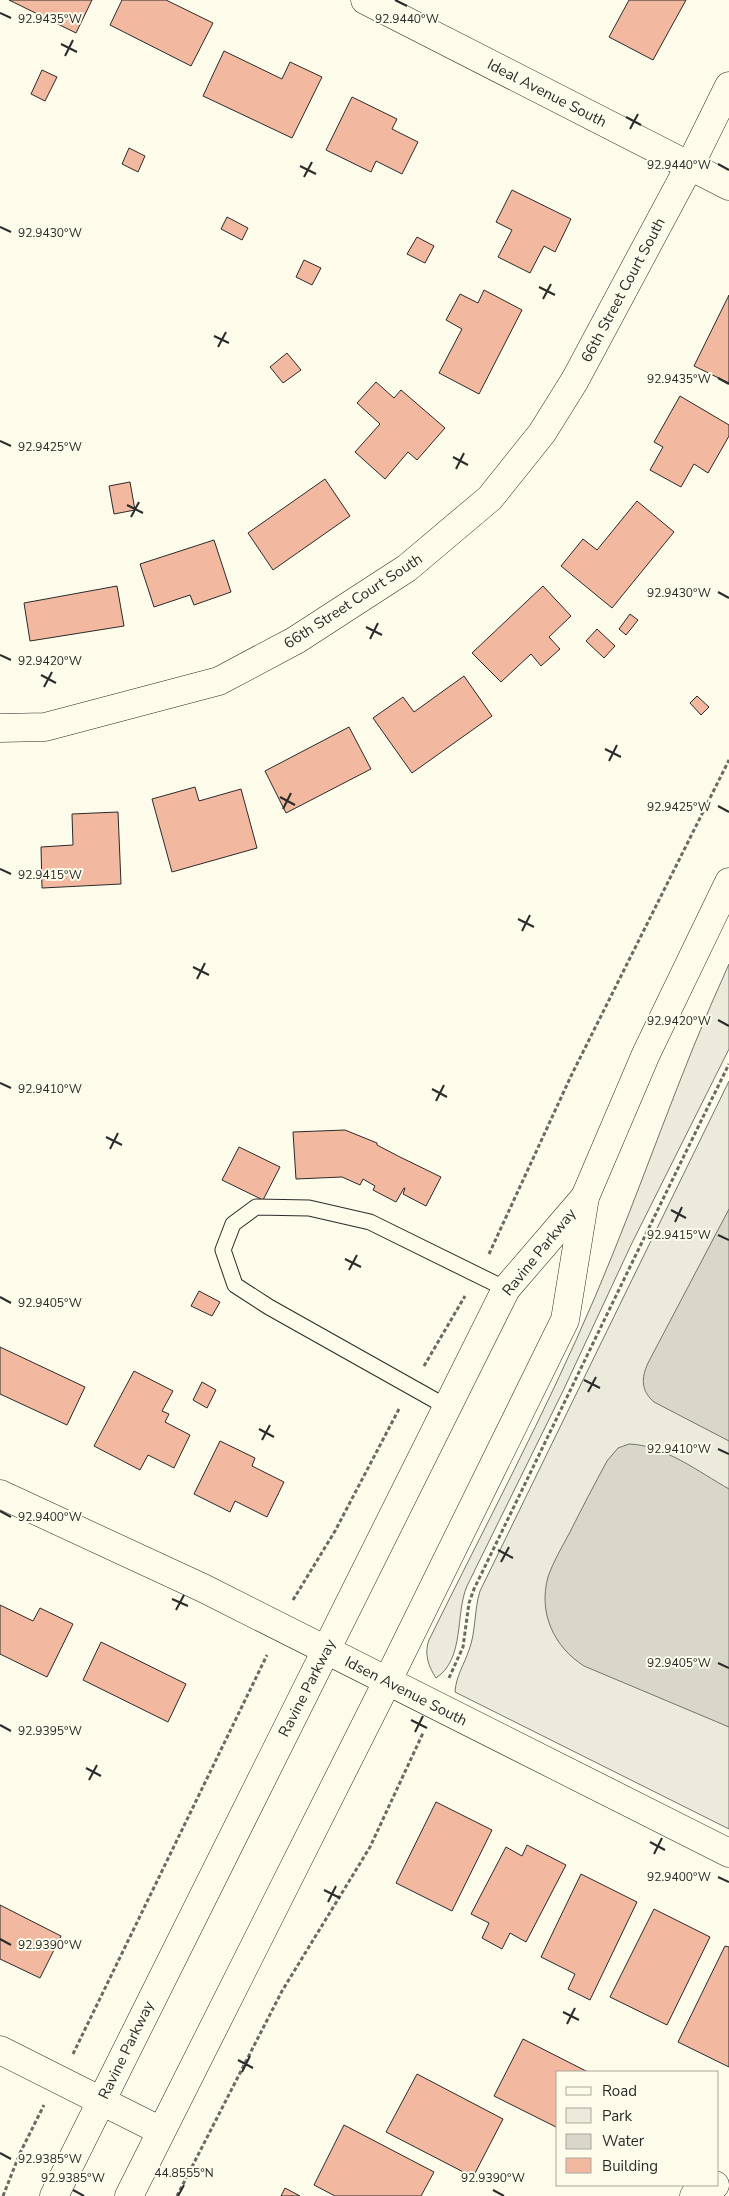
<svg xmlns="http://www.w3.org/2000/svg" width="729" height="2196" viewBox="0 0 729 2196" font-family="'Nunito Sans',sans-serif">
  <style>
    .green { fill: #ecebdb; stroke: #74746e }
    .water { fill: #d8d7c9; stroke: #74746e }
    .building { fill: #f2b8a0; stroke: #2b2b2b }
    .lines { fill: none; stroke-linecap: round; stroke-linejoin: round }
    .lane-casing { stroke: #2b2b2b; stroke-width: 17 }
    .street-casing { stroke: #2b2b2b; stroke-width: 29 }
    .secondary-casing { stroke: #2b2b2b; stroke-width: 29 }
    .path { stroke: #6a6964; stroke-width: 3; stroke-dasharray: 4 2.5; stroke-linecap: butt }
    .lane { stroke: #fdfbea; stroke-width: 15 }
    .street { stroke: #fdfbea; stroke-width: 28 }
    .secondary { stroke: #fdfbea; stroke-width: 28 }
    .ticks { fill: none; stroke: #2b2b2b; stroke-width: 2 }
    .labels { text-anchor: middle; stroke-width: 4; stroke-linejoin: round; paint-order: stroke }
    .street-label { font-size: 15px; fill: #2b2b2b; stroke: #fdfbea }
    .ticks-label { font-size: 12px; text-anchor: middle; fill: #2b2b2b; stroke: #fdfbea; stroke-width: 4; stroke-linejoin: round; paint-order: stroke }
  </style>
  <rect width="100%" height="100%" fill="#fdfbea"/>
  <g class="green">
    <path d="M729 964V1049L631 1245 563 1391 467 1586C455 1614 465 1659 436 1678 428 1666 424 1653 429 1640 485 1526 545 1414 595 1297 642 1187 679 1073 729 964Z"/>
    <path d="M729 1081V1829L455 1692C456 1676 464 1665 469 1650 476 1632 474 1610 480 1591Z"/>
  </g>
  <g class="water">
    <path d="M729 1209V1441L654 1402C641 1391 641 1378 648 1363Z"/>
    <path d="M629 1444C664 1445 699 1472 729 1489V1727L584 1666C554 1647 538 1613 548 1577 553 1562 562 1547 570 1532 582 1508 594 1485 607 1461L618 1448Z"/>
  </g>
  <g class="building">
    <path d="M9 0H92L76 33Z"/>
    <path d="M122 0H166L213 23 191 66 110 25Z"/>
    <path d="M629 0H686L653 60 609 37Z"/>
    <path d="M224 51 282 79 290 62 322 77 292 138 203 96Z"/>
    <path d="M42 70 57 77 45 101 31 94Z"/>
    <path d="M352 97 397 119 392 129 418 142 402 174 376 161 371 172 326 150Z"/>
    <path d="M129 148 145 156 138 172 122 164Z"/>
    <path d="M512 190 571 219 555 252 544 246 530 273 498 257 512 230 496 222Z"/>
    <path d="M227 217 248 228 242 240 221 229Z"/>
    <path d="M417 237 434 246 425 263 407 254Z"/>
    <path d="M304 260 321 268 312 285 296 277Z"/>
    <path d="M484 290 522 310 479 394 439 373 462 329 446 320 460 294 478 303Z"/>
    <path d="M729 295V383L694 366Z"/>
    <path d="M287 353 301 370 283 383 270 367Z"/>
    <path d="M376 382 394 398 401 390 445 428 417 460 408 452 385 479 355 452 380 424 357 403Z"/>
    <path d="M680 396 729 425V436L708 473 694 464 681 487 650 470 663 447 654 442Z"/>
    <path d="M325 479 350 516 273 570 248 533Z"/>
    <path d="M130 482 135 510 114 514 109 486Z"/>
    <path d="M637 501 674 532 612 608 561 566 583 539 597 550Z"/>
    <path d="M214 540 231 592 194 605 190 595 154 607 140 564Z"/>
    <path d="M117 586 124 626 30 641 24 603Z"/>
    <path d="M543 586 571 616 549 637 560 649 541 666 531 654 501 682 472 653Z"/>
    <path d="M630 614 638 620 626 635 619 629Z"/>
    <path d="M597 629 615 646 604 658 586 641Z"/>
    <path d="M464 676 492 716 412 773 373 718 403 697 414 712Z"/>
    <path d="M697 696 709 707 701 715 690 703Z"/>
    <path d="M349 727 371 769 286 813 265 771Z"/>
    <path d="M195 787 199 801 241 789 257 848 172 872 152 799Z"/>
    <path d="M118 812 121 884 42 888 41 847 73 845 72 814Z"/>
    <path d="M345 1130 377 1143V1145L398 1156 441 1177 426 1206 403 1194 405 1188H404L396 1202 373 1190 375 1186 363 1179 360 1185 342 1177 296 1179 293 1132Z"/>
    <path d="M239 1147 280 1167 263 1200 222 1180Z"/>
    <path d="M199 1291 220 1302 212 1316 191 1306Z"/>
    <path d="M0 1347 85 1387 67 1425 0 1394Z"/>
    <path d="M134 1371 173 1391 162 1411 169 1414 165 1422 190 1435 174 1468 148 1455 140 1470 94 1446Z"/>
    <path d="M202 1382 216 1390 207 1408 193 1400Z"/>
    <path d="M220 1441 255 1458 252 1466 284 1482 267 1517 235 1501 230 1512 194 1494Z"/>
    <path d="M0 1605 33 1621 40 1608 73 1624 47 1677 0 1654Z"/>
    <path d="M101 1642 186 1684 168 1722 83 1680Z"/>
    <path d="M436 1802 492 1830 452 1911 396 1883Z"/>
    <path d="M527 1845 566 1865 526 1942 510 1933 502 1949 482 1938 489 1923 471 1914 506 1847 522 1856Z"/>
    <path d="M581 1874 637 1902 590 2000 568 1989 575 1974 541 1957Z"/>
    <path d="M0 1905 61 1936 40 1978 0 1959Z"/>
    <path d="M654 1909 710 1937 667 2025 610 1997Z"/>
    <path d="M725 1946 729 1947V2067L678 2042Z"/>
    <path d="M523 2039 588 2072H558V2128L494 2096Z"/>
    <path d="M417 2074 503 2119 473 2177 386 2132Z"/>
    <path d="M344 2125 434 2172 421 2196H335L314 2185Z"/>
    <path d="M285 2188 300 2196H281Z"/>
  </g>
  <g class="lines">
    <defs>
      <path id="lane" d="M447 1407 269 1307 235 1285 223 1250 233 1224 256 1207 309 1208 370 1222 506 1289"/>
      <g id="street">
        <path d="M365 0 729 186"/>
        <path d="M0 728 45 727 219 681 296 640 407 568 490 498 542 433 575 380 690 165 729 86"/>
        <path d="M0 1494 203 1588 729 1853"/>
        <path d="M0 2050 161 2131"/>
        <path d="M694 2196 715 2185"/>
      </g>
      <g id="secondary">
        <path d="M54 2196 506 1289 585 1197"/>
        <path d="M129 2196 387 1682 565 1320 585 1197 646 1054 729 882"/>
      </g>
    </defs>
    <use href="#lane" class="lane-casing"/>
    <use href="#street" class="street-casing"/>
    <use href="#secondary" class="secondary-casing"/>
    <g class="path">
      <path d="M489 1254 571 1076 729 760"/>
      <path d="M424 1366 465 1296"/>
      <path d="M293 1600 335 1531 399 1409"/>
      <path d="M449 1678 463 1647 469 1603 474 1589C559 1414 643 1239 729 1064"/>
      <path d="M73 2054 267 1655"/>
      <path d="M3 2196 20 2153 44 2105"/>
      <path d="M177 2196 282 1991 370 1847 423 1733"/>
    </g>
    <use href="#lane" class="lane"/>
    <use href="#street" class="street"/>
    <use href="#secondary" class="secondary"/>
  </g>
  <path class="ticks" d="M395 0 407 6M0 13 11 18M61 44 77 52M65 56 73 40M626 117 641 125M630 129 638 114M718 164 729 170M300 166 316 174M304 177 312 162M0 227 11 232M539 287 555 295M543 299 551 284M214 336 229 343M218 347 226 332M718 378 729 384M0 441 11 446M453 457 468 465M456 469 464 453M127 505 143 513M131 517 139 502M718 592 729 598M366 627 382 635M370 639 378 623M0 655 11 660M41 675 56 683M44 687 52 672M605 749 621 757M609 761 617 745M280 797 295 805M718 806 729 812M283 809 291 793M0 869 11 874M518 919 534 927M522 931 530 915M193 967 209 975M197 979 205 963M718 1020 729 1026M0 1083 11 1088M432 1089 447 1097M436 1101 444 1085M106 1137 122 1145M110 1149 118 1133M671 1210 686 1218M675 1222 682 1207M718 1235 729 1240M345 1259 361 1267M349 1270 357 1255M0 1297 11 1303M584 1380 600 1388M588 1392 596 1377M259 1429 274 1437M262 1440 270 1425M718 1449 729 1454M0 1511 11 1517M498 1550 513 1558M501 1562 509 1547M172 1599 188 1606M176 1610 184 1595M718 1663 729 1668M411 1720 427 1728M0 1725 11 1731M415 1732 423 1716M86 1768 101 1776M89 1780 97 1765M650 1842 665 1850M654 1854 662 1838M718 1877 729 1882M324 1890 340 1898M328 1902 336 1886M0 1939 11 1945M563 2012 579 2020M567 2024 575 2008M238 2060 253 2068M242 2072 250 2056M0 2153 11 2159M73 2190 84 2196M493 2190 504 2196M178 2196 184 2185"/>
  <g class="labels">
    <g class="street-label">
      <text transform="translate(547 93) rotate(27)" y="5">Ideal Avenue South</text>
      <text transform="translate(623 290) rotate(-62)" y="5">66th Street Court South</text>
      <text transform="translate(353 601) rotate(-33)" y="5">66th Street Court South</text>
      <text transform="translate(539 1252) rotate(-51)" y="5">Ravine Parkway</text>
      <text transform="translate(307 1688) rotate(-63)" y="5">Ravine Parkway</text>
      <text transform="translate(406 1691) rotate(27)" y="5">Idsen Avenue South</text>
      <text transform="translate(126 2050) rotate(-64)" y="5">Ravine Parkway</text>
    </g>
  </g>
  <g class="ticks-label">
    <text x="407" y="23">92.9440°W</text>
    <text x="50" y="23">92.9435°W</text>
    <text x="679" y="169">92.9440°W</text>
    <text x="50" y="237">92.9430°W</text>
    <text x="679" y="383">92.9435°W</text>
    <text x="50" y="451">92.9425°W</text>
    <text x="679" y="597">92.9430°W</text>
    <text x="50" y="665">92.9420°W</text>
    <text x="679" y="811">92.9425°W</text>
    <text x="50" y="879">92.9415°W</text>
    <text x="679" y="1025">92.9420°W</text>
    <text x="50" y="1093">92.9410°W</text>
    <text x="679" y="1239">92.9415°W</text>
    <text x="50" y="1307">92.9405°W</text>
    <text x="679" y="1453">92.9410°W</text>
    <text x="50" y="1521">92.9400°W</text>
    <text x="679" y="1667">92.9405°W</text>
    <text x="50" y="1735">92.9395°W</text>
    <text x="679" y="1881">92.9400°W</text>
    <text x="50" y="1949">92.9390°W</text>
    <text x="50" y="2163">92.9385°W</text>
    <text x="184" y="2177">44.8555°N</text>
    <text x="73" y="2182">92.9385°W</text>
    <text x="493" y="2182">92.9390°W</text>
  </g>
  <rect x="556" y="2071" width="162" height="115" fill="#fdfbea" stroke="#a9a89e"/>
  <rect x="566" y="2087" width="25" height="8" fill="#fdfbea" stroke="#a9a89e"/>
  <text x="602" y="2096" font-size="15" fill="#2b2b2b">Road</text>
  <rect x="566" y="2108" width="25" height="15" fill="#ecebdb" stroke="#a9a89e"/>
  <text x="602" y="2121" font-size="15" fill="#2b2b2b">Park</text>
  <rect x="566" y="2134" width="25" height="15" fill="#d8d7c9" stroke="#a9a89e"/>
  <text x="602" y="2146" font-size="15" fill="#2b2b2b">Water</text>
  <rect x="566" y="2158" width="25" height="15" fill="#f2b8a0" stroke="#a9a89e"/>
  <text x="602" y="2171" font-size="15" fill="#2b2b2b">Building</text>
</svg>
